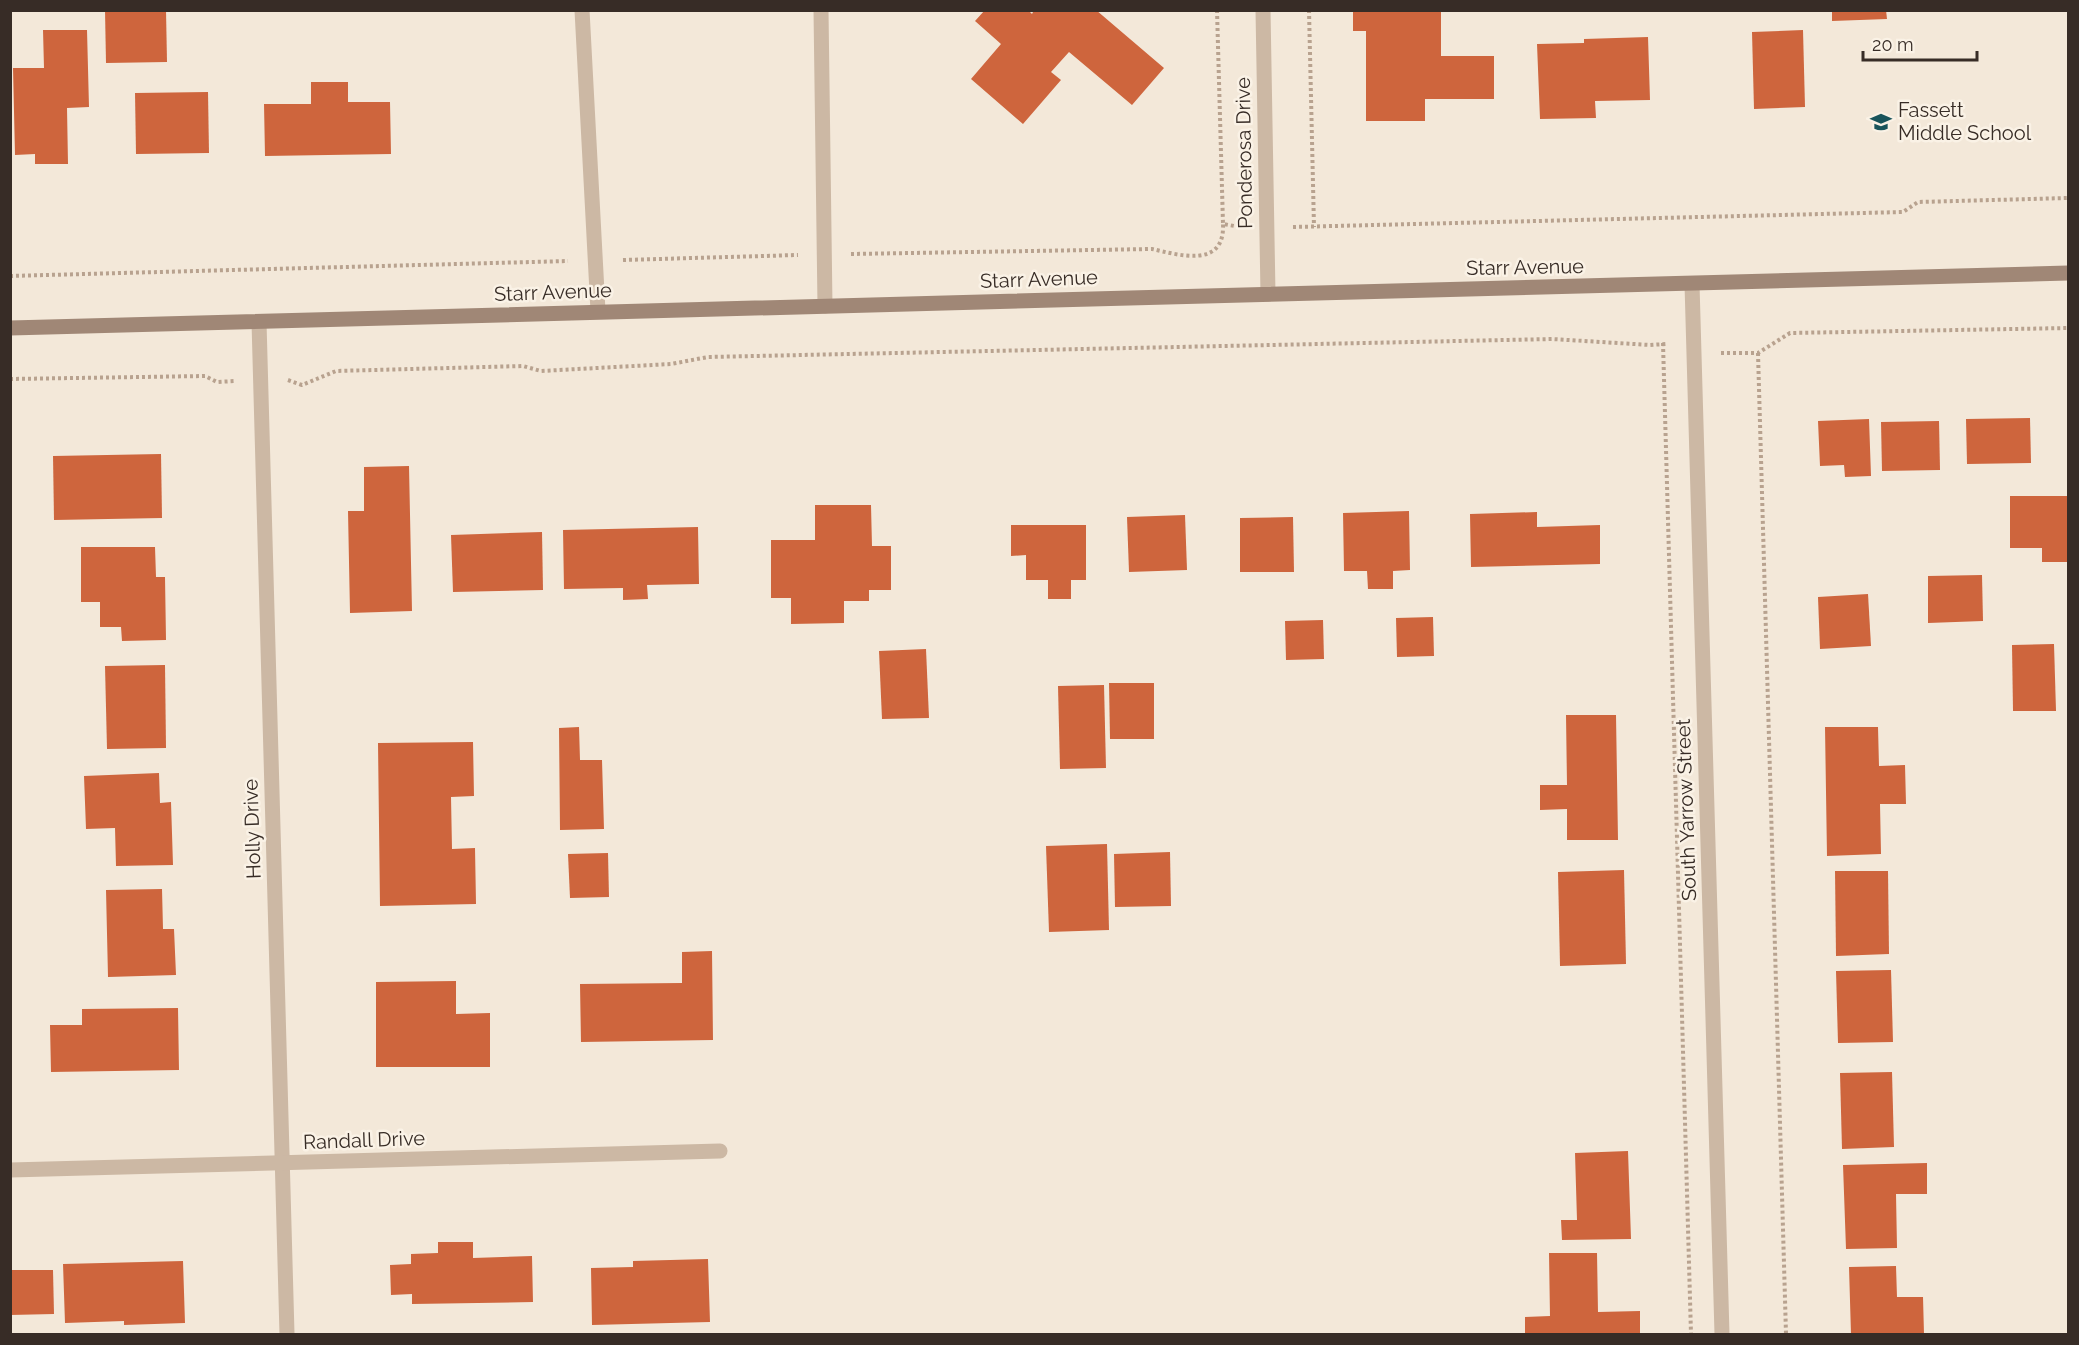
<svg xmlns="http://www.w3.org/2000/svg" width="2079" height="1345" viewBox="0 0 2079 1345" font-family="Raleway,sans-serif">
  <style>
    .building { fill: #ce653d }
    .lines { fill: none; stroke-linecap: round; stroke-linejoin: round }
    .path { stroke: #b8a28f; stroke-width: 4; stroke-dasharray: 3 3; stroke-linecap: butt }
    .lane { stroke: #ccb8a4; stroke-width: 15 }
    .street { stroke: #ccb8a4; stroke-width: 15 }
    .secondary { stroke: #a08776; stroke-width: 15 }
    .labels { text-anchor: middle; stroke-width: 5; stroke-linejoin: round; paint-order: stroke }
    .poi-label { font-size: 20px; fill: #372c26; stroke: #faf2e6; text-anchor: start }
    .street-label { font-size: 20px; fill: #372c26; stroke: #faf2e6 }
  </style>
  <rect width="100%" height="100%" fill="#f3e8d9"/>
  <g class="building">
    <path d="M105 10H166L167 62 106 63Z"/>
    <path d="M985 10H1028L1032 14 1034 10H1096L1164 68 1132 105 1069 52 1051 72 1061 80 1023 124 971 79 1001 44 975 21Z"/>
    <path d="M1353 10H1441V56H1494V99H1425V121H1366V31H1353Z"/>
    <path d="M1832 10H1886L1887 19 1832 21Z"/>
    <path d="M43 30H87L89 107 67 108 68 164H35V154L15 155 13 68H44Z"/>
    <path d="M1803 30 1805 107 1754 109 1752 32Z"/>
    <path d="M1648 37 1650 100 1595 101 1596 118 1540 119 1537 44 1584 43V39Z"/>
    <path d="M311 82H348V102H390L391 154 265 156 264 104H311Z"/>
    <path d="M208 92 209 153 136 154 135 93Z"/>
    <path d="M2030 418 2031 463 1967 464 1966 419Z"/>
    <path d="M1869 419 1871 476 1845 477 1844 465 1820 466 1818 421Z"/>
    <path d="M1939 421 1940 470 1882 471 1881 422Z"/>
    <path d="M161 454 162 518 54 520 53 456Z"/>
    <path d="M409 466 412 611 350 613 348 511H364V467Z"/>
    <path d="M2010 496H2068V562H2042V548H2010Z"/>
    <path d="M815 505H871L872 546H891V590H869V601H844V623L791 624V598H771V540H815Z"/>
    <path d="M1409 511 1410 570 1393 571V589H1368L1367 571H1344L1343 513Z"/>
    <path d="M1537 512V527L1600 525V564L1471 567 1470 514Z"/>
    <path d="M1185 515 1187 570 1129 572 1127 517Z"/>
    <path d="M1293 517 1294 572H1240V518Z"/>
    <path d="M1011 525H1086V580H1071V599H1048V580H1026V555L1011 556Z"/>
    <path d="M698 527 699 584 647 585 648 599 623 600V588L564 589 563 530Z"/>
    <path d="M542 532 543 590 453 592 451 535Z"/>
    <path d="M81 547H155L156 577H165L166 640 122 641 121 627H100V602H81Z"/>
    <path d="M1982 575 1983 621 1928 623V576Z"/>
    <path d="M1868 594 1871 646 1820 649 1818 597Z"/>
    <path d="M1433 617 1434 656 1397 657 1396 618Z"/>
    <path d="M1323 620 1324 659 1286 660 1285 621Z"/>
    <path d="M2054 644 2056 711H2013L2012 645Z"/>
    <path d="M926 649 929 718 882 719 879 651Z"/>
    <path d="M165 665 166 748 107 749 105 666Z"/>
    <path d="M1109 683H1154V739H1110Z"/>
    <path d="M1104 685 1106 768 1060 769 1058 686Z"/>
    <path d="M1566 715H1616L1618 840H1567V809L1540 810V785H1567Z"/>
    <path d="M579 727 580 760H602L604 829 560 830 559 728Z"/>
    <path d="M1825 727H1878L1879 766 1905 765 1906 804H1880L1881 854 1827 856Z"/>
    <path d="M473 742 474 796 451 797 452 849 475 848 476 904 380 906 378 743Z"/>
    <path d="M159 773 160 803 171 802 173 865 116 866 115 828 86 829 84 776Z"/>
    <path d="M1107 844 1109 930 1049 932 1046 846Z"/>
    <path d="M1170 852 1171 906 1115 907 1114 854Z"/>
    <path d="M608 853 609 897 570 898 568 854Z"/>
    <path d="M1624 870 1626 964 1560 966 1558 872Z"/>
    <path d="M1835 871H1888L1889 954 1836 956Z"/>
    <path d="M162 889 163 929H174L176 975 108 977 106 890Z"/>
    <path d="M712 951 713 1040 581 1042 580 984 682 983V952Z"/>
    <path d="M1891 970 1893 1042 1838 1043 1836 971Z"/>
    <path d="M456 981V1014L490 1013V1067H376V982Z"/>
    <path d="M178 1008 179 1070 51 1072 50 1025H82V1009Z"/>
    <path d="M1892 1072 1894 1147 1842 1149 1840 1073Z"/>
    <path d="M1628 1151 1631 1239 1562 1240 1561 1220H1577L1575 1153Z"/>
    <path d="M1927 1163V1194H1896L1897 1248 1846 1249 1843 1165Z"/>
    <path d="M438 1242H473V1258L532 1256 533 1302 412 1304V1294L391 1295 390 1265 411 1264V1254L438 1253Z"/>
    <path d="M1549 1253H1597L1598 1312 1640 1311V1334H1525V1317L1550 1316Z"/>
    <path d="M708 1259 710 1322 592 1325 591 1268 633 1267V1261Z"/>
    <path d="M183 1261 185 1323 124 1325V1321L65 1323 63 1264Z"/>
    <path d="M1896 1266 1897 1297H1923L1924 1334H1851L1849 1267Z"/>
    <path d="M10 1270H53L54 1314 10 1315Z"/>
  </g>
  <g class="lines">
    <g class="path">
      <path d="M1217 10 1223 224 1240 227"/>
      <path d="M1309 10 1314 227"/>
      <path d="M1293 227 1903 212 1918 202 2068 198"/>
      <path d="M851 254 1152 249C1179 255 1225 269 1223 224"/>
      <path d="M623 260 798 255"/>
      <path d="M10 276 568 261"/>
      <path d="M1663 343 1691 1334"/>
      <path d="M1721 353H1758L1790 333 2068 328"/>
      <path d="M1758 353 1786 1334"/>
      <path d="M10 379 205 376 217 382 235 381"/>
      <path d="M288 380 302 385 336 371 523 366 541 371 671 364 708 357 1552 339 1650 345 1666 344"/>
    </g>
    <g class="lane">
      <path d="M582 10 598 311"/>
      <path d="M821 10 825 306"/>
    </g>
    <g class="street">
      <path d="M1263 10 1268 294"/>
      <path d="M1692 284 1722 1334"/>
      <path d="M259 322 287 1334"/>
      <path d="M10 1170 720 1151"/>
    </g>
    <path class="secondary" d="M10 328 2068 273"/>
  </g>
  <defs>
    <symbol id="school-bare" viewBox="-9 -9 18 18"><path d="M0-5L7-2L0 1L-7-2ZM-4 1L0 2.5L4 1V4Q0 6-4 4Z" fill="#19545b" stroke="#faf2e6" stroke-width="2.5" paint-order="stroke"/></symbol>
  </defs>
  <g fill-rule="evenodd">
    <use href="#school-bare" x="1866" y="107" width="30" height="30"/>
  </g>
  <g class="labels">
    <g class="poi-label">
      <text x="1898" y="117">Fassett<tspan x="1898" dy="23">Middle School</tspan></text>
    </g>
    <g class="street-label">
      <text transform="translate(1244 153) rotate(-91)" y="7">Ponderosa Drive</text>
      <text transform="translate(1525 267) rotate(-1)" y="7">Starr Avenue</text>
      <text transform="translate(1039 279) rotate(-2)" y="7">Starr Avenue</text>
      <text transform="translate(553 292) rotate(-2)" y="7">Starr Avenue</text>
      <text transform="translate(1686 810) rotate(-92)" y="7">South Yarrow Street</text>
      <text transform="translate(252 829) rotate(-92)" y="7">Holly Drive</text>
      <text transform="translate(364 1140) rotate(-2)" y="7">Randall Drive</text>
    </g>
  </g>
  <rect width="2079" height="1345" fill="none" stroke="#372c26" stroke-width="24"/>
  <path d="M1863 51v9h114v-9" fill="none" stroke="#372c26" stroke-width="3"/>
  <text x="1872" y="51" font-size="18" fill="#372c26" stroke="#faf2e6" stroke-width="4.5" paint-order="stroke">20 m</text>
</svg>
